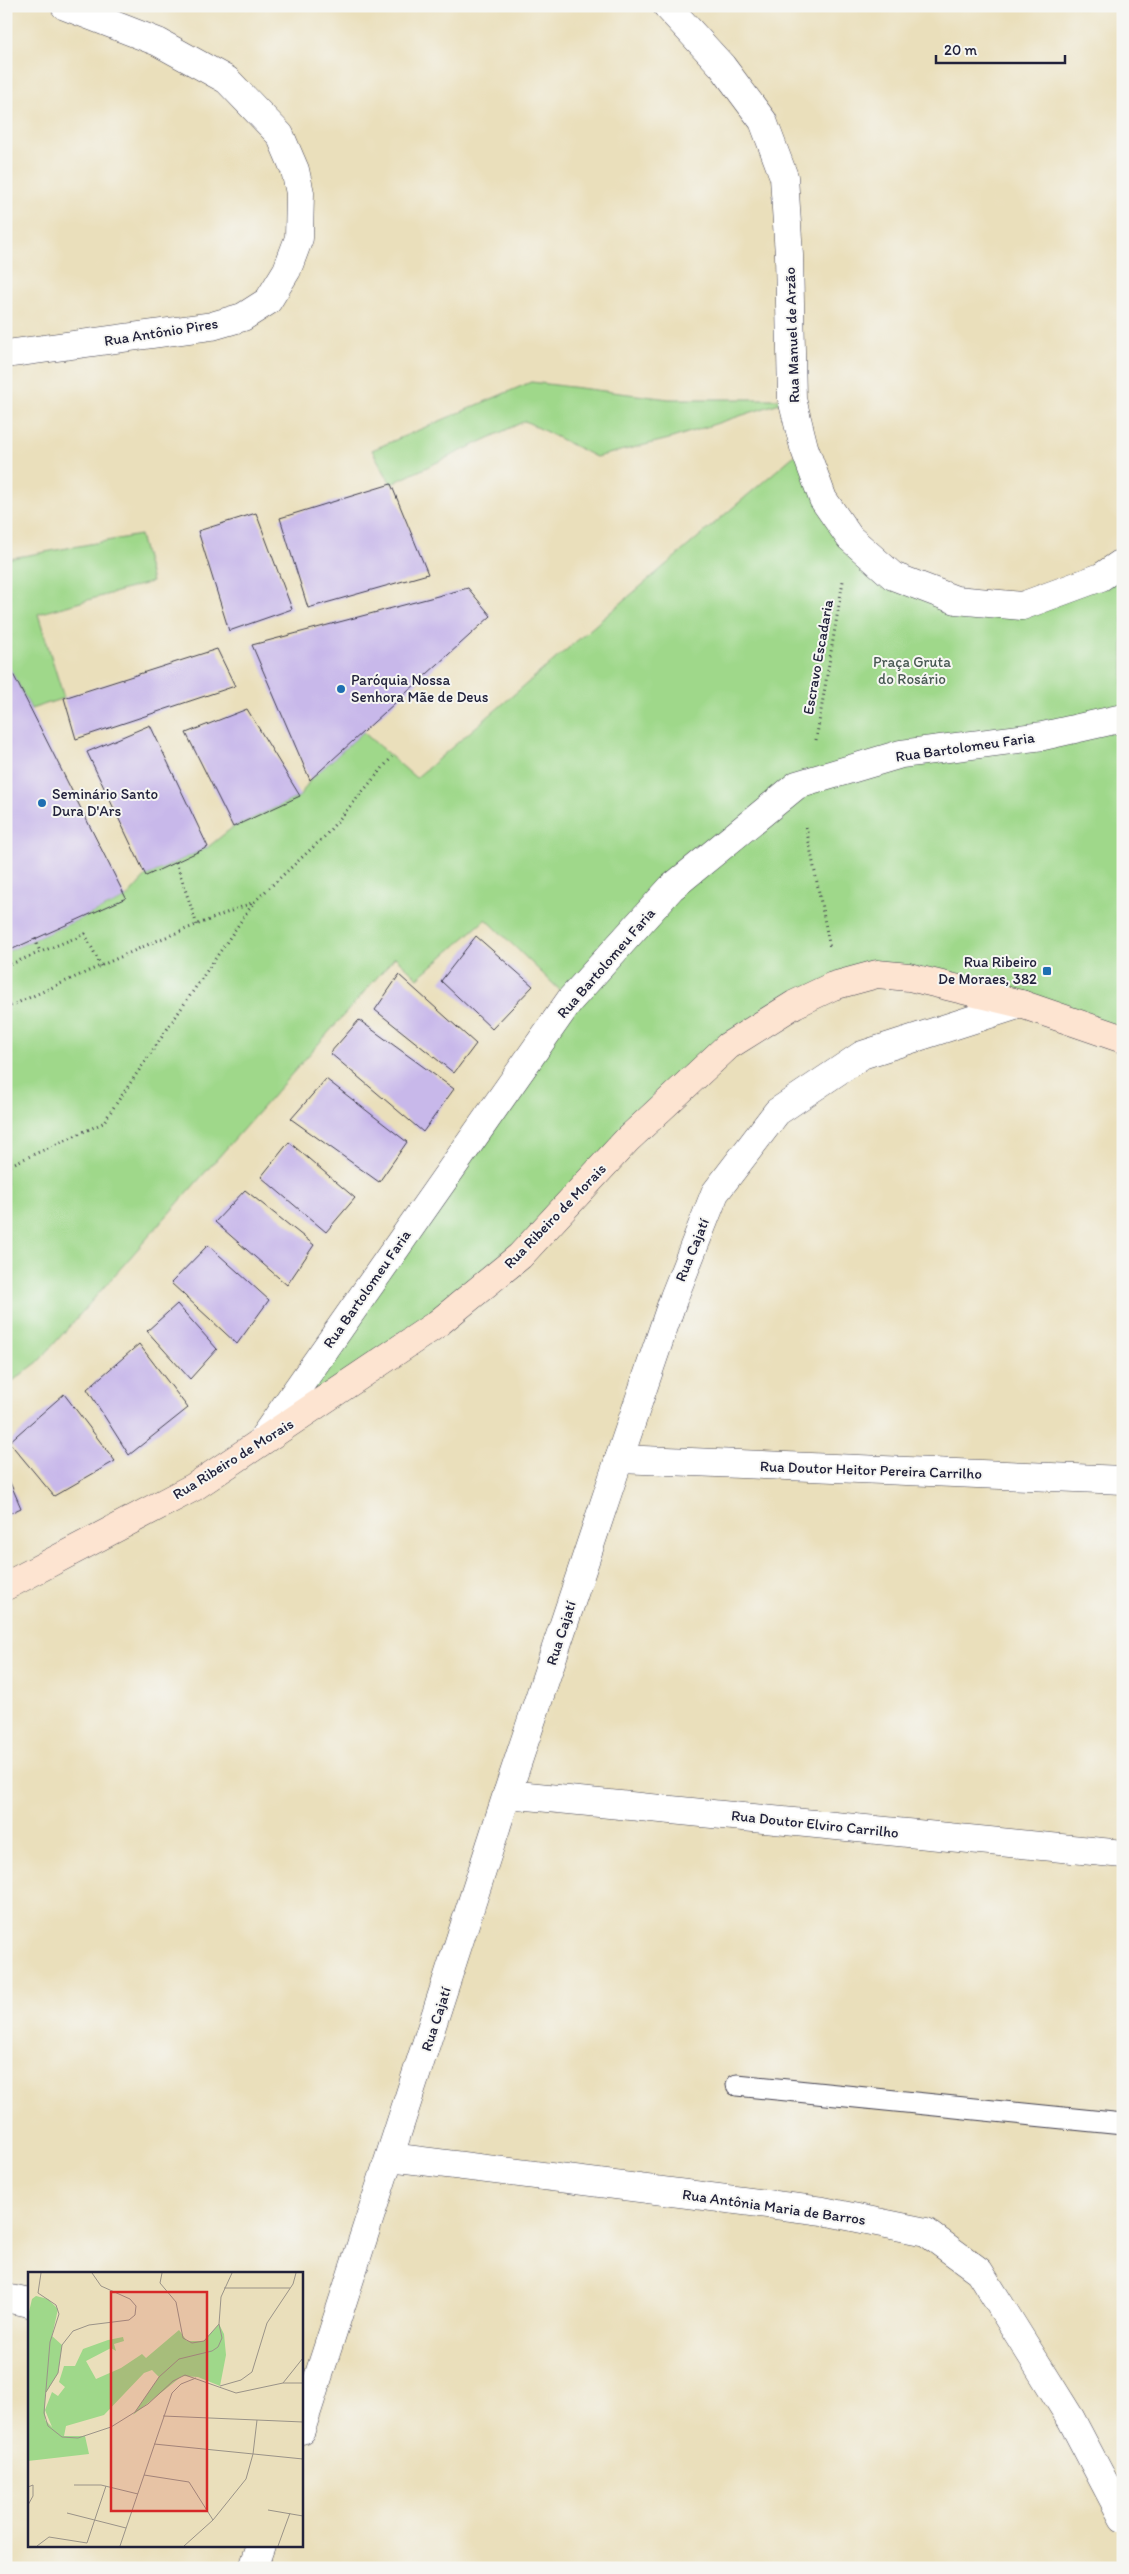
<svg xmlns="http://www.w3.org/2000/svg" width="1129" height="2574" viewBox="0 0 1129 2574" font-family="Itim,sans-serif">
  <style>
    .green { fill: #9fd88a; stroke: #607d62 }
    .building { fill: #c8b8ea }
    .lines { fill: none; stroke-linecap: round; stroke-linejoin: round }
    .lane-casing { stroke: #403e4e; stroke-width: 23 }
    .street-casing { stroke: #403e4e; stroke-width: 29 }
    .secondary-casing { stroke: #403e4e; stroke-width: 29 }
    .path { stroke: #403e4e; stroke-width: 3; stroke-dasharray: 1 4; stroke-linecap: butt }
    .lane { stroke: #fff; stroke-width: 21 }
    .street { stroke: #fff; stroke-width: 28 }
    .secondary { stroke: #fde4d1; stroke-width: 28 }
    .poi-dot { fill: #1f6fb2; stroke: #f6f6f2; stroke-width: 2 }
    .labels { text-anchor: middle; stroke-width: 4; stroke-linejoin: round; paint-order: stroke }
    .street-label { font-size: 15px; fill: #22223b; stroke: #f6f6f2 }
    .park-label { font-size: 15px; fill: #485953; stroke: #f6f6f2 }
    .poi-label { font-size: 15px; fill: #22223b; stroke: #f6f6f2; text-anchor: start }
    .inset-road { fill: none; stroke: #9a9388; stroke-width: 1 }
    .view { fill: #d62828; fill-opacity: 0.15; stroke: #d62828; stroke-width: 2.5 }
    .inset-edge { fill: none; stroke: #22223b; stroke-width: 2.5 }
  </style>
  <rect width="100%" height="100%" fill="#f6f6f2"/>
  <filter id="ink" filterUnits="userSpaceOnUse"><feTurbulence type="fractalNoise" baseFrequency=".02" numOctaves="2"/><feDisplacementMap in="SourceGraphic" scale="10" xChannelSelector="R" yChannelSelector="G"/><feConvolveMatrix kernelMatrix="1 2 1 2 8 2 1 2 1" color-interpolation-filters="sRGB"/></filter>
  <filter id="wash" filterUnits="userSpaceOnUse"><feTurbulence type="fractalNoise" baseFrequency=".0096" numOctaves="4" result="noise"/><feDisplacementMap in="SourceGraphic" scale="20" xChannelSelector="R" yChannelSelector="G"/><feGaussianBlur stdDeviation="1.12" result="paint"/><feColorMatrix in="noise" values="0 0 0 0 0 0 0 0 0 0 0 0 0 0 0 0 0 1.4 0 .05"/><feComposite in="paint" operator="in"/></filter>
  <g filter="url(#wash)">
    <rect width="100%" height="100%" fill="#eadfbb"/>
    <g class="green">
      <path d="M531 382 669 399H792L669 439 596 457 525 421 391 484 372 450Z"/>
      <path d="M804 447 823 499 893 576 1022 606 1123 556V1039L877 974 728 1046 520 1256 258 1445 570 1000 486 919 418 978 395 957 38 1362 6 1386V952L126 898 146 876 208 847 233 827 300 796 310 780 363 732 416 778Z"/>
      <path d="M140 535 152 582 38 614 64 698 31 709 8 665H6V559Z"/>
    </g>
    <g id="blocks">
      <g class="building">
        <path d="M391 484 428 574 308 608 280 518Z"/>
        <path d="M256 513 292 609 229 631 198 531Z"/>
        <path d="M468 588 491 616 310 780 252 645Z"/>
        <path d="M217 649 235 686 76 739 64 698Z"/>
        <path d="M8 664 126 898 6 952V665Z"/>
        <path d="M247 709 300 796 233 827 186 733Z"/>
        <path d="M150 725 208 847 146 876 87 752Z"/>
        <path d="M476 936 533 986 492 1029 441 981Z"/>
        <path d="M399 975 476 1044 454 1073 375 1010Z"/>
        <path d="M359 1020 454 1089 423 1132 330 1053Z"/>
        <path d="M326 1079 407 1142 379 1182 291 1119Z"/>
        <path d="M289 1142 355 1198 326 1232 261 1177Z"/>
        <path d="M245 1190 314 1245 287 1285 215 1222Z"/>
        <path d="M208 1245 269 1300 237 1344 171 1283Z"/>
        <path d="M177 1304 217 1349 190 1379 147 1331Z"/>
        <path d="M139 1344 188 1408 129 1455 87 1389Z"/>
        <path d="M64 1394 115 1461 54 1496 9 1442Z"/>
        <path d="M6 1473 21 1508 6 1515Z"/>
      </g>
    </g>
  </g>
  <g filter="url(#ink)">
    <use href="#blocks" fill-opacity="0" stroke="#403e4e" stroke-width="1"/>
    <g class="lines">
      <defs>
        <path id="lane" d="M737 2085 1123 2124"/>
        <g id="street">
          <path d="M667 6 722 66 763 121 784 177 789 255 792 399 804 447 823 499 850 538 893 576 956 600 1022 606 1101 577 1123 562"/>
          <path d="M6 354 212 326 243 317 268 301 287 270 299 238 300 193 295 170 280 135 227 80 158 42 65 6"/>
          <path d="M260 1442 570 1000 671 888 797 785 901 754 1043 736 1123 718"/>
          <path d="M619 1459 1123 1480"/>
          <path d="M507 1794 1123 1854"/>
          <path d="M390 2157 823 2211 926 2232 979 2271 1071 2419 1123 2518"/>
          <path d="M6 2298 29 2303"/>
          <path d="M301 2430 507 1794 619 1459 674 1297 715 1193 777 1112 862 1055 1021 1004"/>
          <path d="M253 2568 261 2545"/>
        </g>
        <path id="secondary" d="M6 1586 194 1487 437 1324 520 1256 627 1140 728 1046 795 1004 833 986 877 974 909 977 1021 1004 1123 1039"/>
      </defs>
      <use href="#lane" class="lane-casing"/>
      <use href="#street" class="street-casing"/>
      <use href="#secondary" class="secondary-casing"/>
      <g class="path">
        <path d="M816 740 843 581"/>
        <path d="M806 827 830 948"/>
        <path d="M176 862 197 925"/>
        <path d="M35 939 40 952"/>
        <path d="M6 966 85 934 101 966"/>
        <path d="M6 1008 156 941 254 902 324 837 392 757"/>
        <path d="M6 1167 103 1123 254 902"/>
      </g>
      <use href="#lane" class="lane"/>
      <use href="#street" class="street"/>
      <use href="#secondary" class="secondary"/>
    </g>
  </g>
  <g class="poi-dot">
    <circle cx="341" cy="689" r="5"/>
    <circle cx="42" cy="803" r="5"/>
    <rect x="1042" y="966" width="10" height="10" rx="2.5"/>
  </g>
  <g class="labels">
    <g class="street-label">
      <text transform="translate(161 332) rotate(-9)" y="5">Rua Antônio Pires</text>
      <text transform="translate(792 335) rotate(-92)" y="5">Rua Manuel de Arzão</text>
      <text transform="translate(818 657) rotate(-80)" y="5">Escravo Escadaria</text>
      <text transform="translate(965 747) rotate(-8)" y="5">Rua Bartolomeu Faria</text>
      <text transform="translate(606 963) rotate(-49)" y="5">Rua Bartolomeu Faria</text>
      <text transform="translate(555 1216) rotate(-46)" y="5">Rua Ribeiro de Morais</text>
      <text transform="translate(692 1250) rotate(-68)" y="5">Rua Cajatí</text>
      <text transform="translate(367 1289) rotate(-55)" y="5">Rua Bartolomeu Faria</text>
      <text transform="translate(233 1459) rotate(-32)" y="5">Rua Ribeiro de Morais</text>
      <text transform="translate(871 1470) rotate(2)" y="5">Rua Doutor Heitor Pereira Carrilho</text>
      <text transform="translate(561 1633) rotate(-72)" y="5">Rua Cajatí</text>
      <text transform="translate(815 1824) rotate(6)" y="5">Rua Doutor Elviro Carrilho</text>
      <text transform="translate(436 2019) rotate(-72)" y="5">Rua Cajatí</text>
      <text transform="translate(774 2207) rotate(8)" y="5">Rua Antônia Maria de Barros</text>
    </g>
    <g class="park-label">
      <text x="912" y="667">Praça Gruta<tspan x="912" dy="17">do Rosário</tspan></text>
    </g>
    <g class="poi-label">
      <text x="351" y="685">Paróquia Nossa<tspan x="351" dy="17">Senhora Mãe de Deus</tspan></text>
      <text x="52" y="799">Seminário Santo<tspan x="52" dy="17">Dura D'Ars</tspan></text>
      <text x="1037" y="967" text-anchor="end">Rua Ribeiro<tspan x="1037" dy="17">De Moraes, 382</tspan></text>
    </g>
  </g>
  <g transform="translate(28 2272)">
    <rect width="275" height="275" fill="#eadfbb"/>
    <path d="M8 24 20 27 30 37 24 64 34 73 30 101 17 122V148L24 155 17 138 24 120 30 124 37 115 31 110 36 94H47L55 77 80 68 95 65 96 69 86 72 88 79 83 76 58 89 68 107 93 96 114 82 118 86 151 58 159 69H176L191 52 196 62 198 83 192 114 170 105 154 104 105 143 131 105 124 98 116 101 76 143 38 154 36 164H57L61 182 0 189V44L4 27Z" fill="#9fd88a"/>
    <path class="inset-road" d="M13 1 10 21 28 33 31 42 22 70 16 141 20 154 34 165 50 166 83 155 120 132 145 109 157 103 208 121 255 111H275M134 1 132 11 148 30 155 66 164 71 176 69 191 52M196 16H262M255 111 275 86M192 114 213 108 224 100 239 51 265 12 268 1M18 120 30 101 34 73 45 59 61 53 101 48 107 43 108 34 102 27 73 14 64 1M107 140 131 105 151 87 184 79 190 75 194 66 191 52 193 25 204 1M135 144 275 150M126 172 275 187M116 203 161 210 185 248M46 213H73L110 222M0 215 5 213V224L0 233M240 238 275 244M39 241 98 256M9 274 21 265 59 271 78 214M92 274 144 121 153 112 168 106M156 274 185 248 218 207 225 182 229 148M250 274 262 241"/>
    <path class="view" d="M83 20H179V239H83Z"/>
    <rect width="275" height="275" class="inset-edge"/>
  </g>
  <rect width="1129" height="2574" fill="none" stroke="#f6f6f2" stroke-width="25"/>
  <path d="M936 55v8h129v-8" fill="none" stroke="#22223b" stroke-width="2.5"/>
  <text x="944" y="55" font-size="15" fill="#22223b" stroke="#f6f6f2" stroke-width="4" paint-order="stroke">20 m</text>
</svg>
